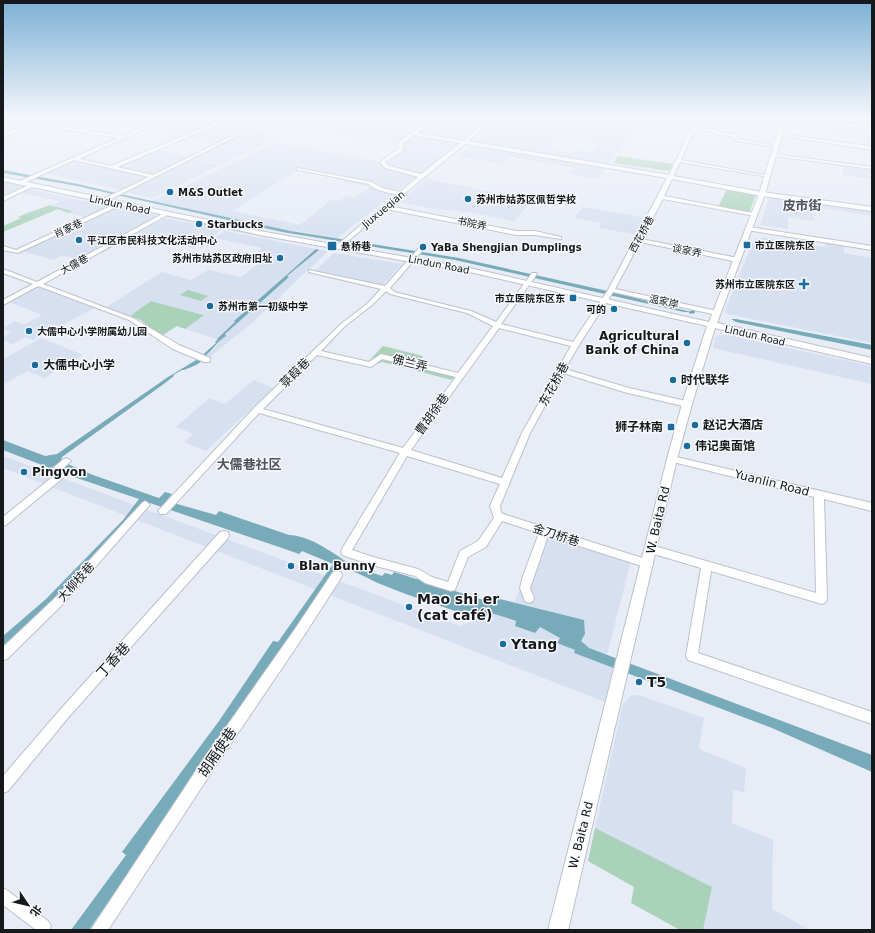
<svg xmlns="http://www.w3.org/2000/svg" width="875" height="933" viewBox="0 0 875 933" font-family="'DejaVu Sans','Noto Sans SC',sans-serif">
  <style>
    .built { fill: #d7e0f1; fill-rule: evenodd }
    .green { fill: #a9d2b9 }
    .water { fill: #77abb9 }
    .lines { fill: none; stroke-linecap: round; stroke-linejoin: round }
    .canal { fill: #77abb9; fill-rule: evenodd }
    .minor-casing { stroke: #bcc1ca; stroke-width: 2 }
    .major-casing { stroke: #bcc1ca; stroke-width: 2 }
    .minor { fill: #fff; fill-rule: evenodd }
    .major { fill: #fff; fill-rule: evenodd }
    .poi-dot { fill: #1a6c9d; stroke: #f7f9fd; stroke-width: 1.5 }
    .labels { text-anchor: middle; stroke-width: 3; stroke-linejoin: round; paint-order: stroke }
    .far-poi-label { font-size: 10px; font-weight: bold; fill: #16181b; stroke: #f7f9fd; text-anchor: start }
    .far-street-label { font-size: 10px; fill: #16181b; stroke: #f7f9fd }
    .poi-label { font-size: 12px; font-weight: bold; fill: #16181b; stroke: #f7f9fd; text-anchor: start }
    .street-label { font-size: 12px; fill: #16181b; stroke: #f7f9fd }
    .far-district-label { font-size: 13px; font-weight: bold; fill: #4f545c; stroke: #f7f9fd }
    .neighbourhood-label { font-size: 13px; font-weight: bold; fill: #4f545c; stroke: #f7f9fd }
    .near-poi-label { font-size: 14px; font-weight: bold; fill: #16181b; stroke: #f7f9fd; text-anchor: start }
    .near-street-label { font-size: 14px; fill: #16181b; stroke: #f7f9fd }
  </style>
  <rect width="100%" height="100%" fill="#e7ecf6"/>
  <g class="built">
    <path d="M168 118H187L214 123 178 138 168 136 174 134 170 133 175 130 151 126Z"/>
    <path d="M205 118H317L296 129 286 132Z"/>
    <path d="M321 118H432L410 133 412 134 397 144 305 127Z"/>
    <path d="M440 118H490L462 139 419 133Z"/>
    <path d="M516 118 547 119 641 118 609 164 474 142 501 119 514 120ZM557 138 599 144 594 152 576 149 572 153 550 150 553 147 551 144Z"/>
    <path d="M217 123 247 129 216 144 184 137Z"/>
    <path d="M831 124 872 130V134H871L870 138 833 133 835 127H831Z"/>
    <path d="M250 130 281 136 222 164 190 158Z"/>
    <path d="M414 135 459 143H461L421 173 401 169 384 162 404 149 405 141Z"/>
    <path d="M275 143 381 162 388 168 417 176 337 238 267 226 246 220 244 221 154 201ZM300 169 347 179 344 182 370 187 355 197 348 195 339 201 331 200 300 225 232 211Z"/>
    <path d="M471 146H477L607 167 597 179 569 174 575 168 510 157 503 164 458 156Z"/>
    <path d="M157 149 190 157 152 175 116 166Z"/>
    <path d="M190 159 220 165 152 198 125 192Z"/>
    <path d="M73 160 150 176 122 190 42 173Z"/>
    <path d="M843 165 872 169V179L843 175Z"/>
    <path d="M427 179 497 193H514L536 197 514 221 473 213 429 208 399 202Z"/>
    <path d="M3 182 23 186 3 196Z"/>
    <path d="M28 189 103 205 106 207 86 217 68 213 72 210 52 206 60 201 20 193Z"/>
    <path d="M770 196 872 210V216L814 207V221L788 217V229L760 225Z"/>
    <path d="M115 206 152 214 156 216 77 259 62 255 54 260 22 251Z"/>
    <path d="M583 207 648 218 639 235 599 228 601 223 574 218Z"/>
    <path d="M165 218 218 228 220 230 216 234 194 248 135 234Z"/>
    <path d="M225 231 316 249 246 310 247 311 235 321 236 322 217 339 185 329 203 314 151 301 130 316 106 307 162 272 191 280 208 270 241 277 263 260 251 257 262 248 214 238Z"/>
    <path d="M762 237 825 247 826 241 844 244V253L872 258V343L727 314 725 311 754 239 761 240Z"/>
    <path d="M320 250 328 251 254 321 210 357 205 356 215 348 224 335 289 277 287 276Z"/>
    <path d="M334 253 402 264 382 286 314 272Z"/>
    <path d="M39 286 97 307 33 340 25 337 13 344 3 340V337L11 332 3 329V328L15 321 24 325 42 315 10 302Z"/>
    <path d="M719 335H727L872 366V384L713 348 715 338Z"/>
    <path d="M41 338 83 355 44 378 27 371 4 384 3 383V359Z"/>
    <path d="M254 380 273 388 206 451 184 442 193 434 176 427 209 398 225 404Z"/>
    <path d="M3 456 460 626 491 613 516 622 515 626 540 627 560 638 557 643 575 650 574 653 613 668 605 702 3 468Z"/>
    <path d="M539 531 631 561 607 655 589 648 581 641 583 620 515 602Z"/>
    <path d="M639 695 704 718 699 749 746 768 744 793 733 789 732 823 773 840 772 909 810 930H703L711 887 595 828 623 704 630 696Z"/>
  </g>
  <g class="green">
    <path d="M618 156 673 164 669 171 614 163Z"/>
    <path d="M727 189 755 194 756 195 749 213 718 207Z"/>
    <path d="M49 205 73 211 68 213 58 209 3 232V226L21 218 18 217C29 212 38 210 49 205Z"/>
    <path d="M188 290 208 296 201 301 180 295Z"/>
    <path d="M151 301 204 315 185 329 177 326 160 337 141 320 130 316Z"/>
    <path d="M383 346 423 356 419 362 457 373 452 380 382 362 373 365 367 363Z"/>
    <path d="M595 828 712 887 703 930H680L631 903 634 887 588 861Z"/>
  </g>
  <g class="water">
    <path d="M3 170 78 184 120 194 291 231 459 258 612 292 691 312H684L455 260 282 232 77 186 3 173Z"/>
    <path d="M316 249 319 250 287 276 289 277 225 334 226 336C216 342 215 348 205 356L206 358C199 364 192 367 184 370H182L173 375 174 376 161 386 62 457 61 461 93 475 159 498 165 492 172 494 167 500 170 502 216 515 219 511 289 535C310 536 330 551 347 562 357 569 371 572 382 576L385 573 392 575 394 572 490 602 492 597 584 620 585 634 581 641 589 648 872 755V772L772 728 574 653 575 650 557 643 560 638 540 627 535 633 515 626 516 621 491 613 479 619C447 608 414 598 383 585 369 580 355 569 340 569L335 573 89 930H71L126 855 122 852 219 721 273 641 278 642 333 564 302 551 299 554 282 548 144 501 43 612 3 648V636L46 599 123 520 139 499 62 473 3 521V516L60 472 3 450V440L45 456 57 454 168 377 198 359 216 343 215 342 218 339H217L235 322 234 321Z"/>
    <path d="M731 319H736L872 345V350L736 322Z"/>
  </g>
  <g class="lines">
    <path class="canal" d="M693 310 695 311V313L691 314 688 312Z"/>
    <defs>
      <g id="minor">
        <path d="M102 118H109L83 130 123 136 161 118H168L79 159 111 166 214 123 193 118C201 118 216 123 221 122 226 121 228 118 234 118L117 167 153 175 250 127 253 128 105 202 102 200 103 199 149 177 74 160 24 183H20V181L118 138 34 125 33 123 78 129Z"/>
        <path d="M277 118H288L312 124 310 125Z"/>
        <path d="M433 118H438L417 133 463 141 491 118H496L468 141 669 175 696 118H700L695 128 717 130 719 132 738 135V139L779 146 777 147 736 141 734 140V137L715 134V132L694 130 681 160 770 176 768 177 680 162 673 176 762 192 872 207V211L762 196 672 179 664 196 758 214 755 216 663 199 641 239 738 258 741 260 738 262 640 242 615 289 717 311 720 313 717 315 613 292 579 345 565 369 629 388 690 402 691 404 687 407 624 392 563 373 530 433 500 506 501 513 509 516 652 561 653 564 652 567 648 568 548 536 530 588 534 598 533 601 529 603 525 601 520 588 523 576 539 533 502 521 486 547 468 557 456 587 455 590 451 591 425 583 415 576 372 565 342 555 341 552 342 549 400 453 259 413 166 514H160L158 511 254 408 341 324 368 303 381 289 309 272V270L385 286 419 248H423V250L390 288 394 292 471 311 496 322 532 273H536L537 274 501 324 573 342 608 290 667 178 465 144 389 206 516 231H535L561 237V239L535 235H516L386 209 341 247H337V245L397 195 378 190 370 186 369 184 299 170H297V168L372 182 382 188 400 192 418 177 385 168 380 162 398 149 400 141ZM414 135 460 143 421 174 389 166 385 162 402 151 404 143ZM386 291 390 294 467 313 493 326 458 373 381 354 369 362 321 351 345 326 372 305ZM499 328 571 346 522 433 502 478 411 450ZM317 355 371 367 382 359 456 377 403 448 263 409ZM407 456 500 484 490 506 494 518 478 541 460 551 448 582 432 577 418 569 373 557 352 550Z"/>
        <path d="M534 118 557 121 559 118H564L558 123Z"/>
        <path d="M871 127 872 150 778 135 780 134 870 146 869 128Z"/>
        <path d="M773 154 872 167V169L775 156Z"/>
        <path d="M31 184 36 185 3 201V197Z"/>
        <path d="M119 202 122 204 121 205 18 253 3 250V246L16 250Z"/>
        <path d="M164 213 169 214 43 284 133 318 179 345 210 358V362H204L173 349 129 320 38 286 3 305V300L33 284 3 273V269L37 282Z"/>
        <path d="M749 227 872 246V250L747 230V228Z"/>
        <path d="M672 456 872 503V511L824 499 827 599 826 602 822 604 711 571 698 653 872 712V724L688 660 686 656 701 568 647 552 646 549 647 546 651 545 816 593 814 497 669 461 668 459Z"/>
        <path d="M67 458 71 461 58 473H64L66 475 64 477 6 525 3 526V517L56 474H50L48 472 64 459Z"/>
        <path d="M145 501 148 503 150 505 148 507 62 605 7 659 3 660V647L54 599 142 503Z"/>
        <path d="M224 531 228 532 229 535 228 538 67 719 8 791 3 793V776L59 711 220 532Z"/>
        <path d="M337 571 341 572 342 575 341 578 303 637 215 767 108 930H91L94 925 205 757 295 629 333 572Z"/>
        <path d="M3 888 8 891 48 921 51 926 49 930H36L3 905Z"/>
      </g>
      <g id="major">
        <path d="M42 118H50L3 138V134Z"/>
        <path d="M782 118H787L765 194 717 323 872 358V364L715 328 692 404 677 459 568 930H548L667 459 682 404 707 326 474 273 265 236 3 181V177L265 232 474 269 709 322 759 194Z"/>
        <path d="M802 118H818L872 126V130Z"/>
      </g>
    </defs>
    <use href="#minor" class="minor-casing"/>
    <use href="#major" class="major-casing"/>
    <use href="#minor" class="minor"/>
    <use href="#major" class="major"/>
  </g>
  <linearGradient id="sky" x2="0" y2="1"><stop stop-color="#7bb0d5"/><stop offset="0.47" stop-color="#f4f6fb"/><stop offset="1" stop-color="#f4f6fb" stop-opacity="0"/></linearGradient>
  <rect width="875" height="249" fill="url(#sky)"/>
  <g class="poi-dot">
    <circle cx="170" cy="192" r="4"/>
    <circle cx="468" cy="199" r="4"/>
    <circle cx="199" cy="224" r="4"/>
    <circle cx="79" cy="240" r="4"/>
    <rect x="743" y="241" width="8" height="8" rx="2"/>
    <rect x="327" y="241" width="10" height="10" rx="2"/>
    <circle cx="423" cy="247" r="4"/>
    <circle cx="280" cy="258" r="4"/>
    <path d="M802 278h4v4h4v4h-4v4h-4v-4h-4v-4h4z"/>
    <rect x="569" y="294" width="8" height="8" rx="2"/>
    <circle cx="210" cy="306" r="4"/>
    <circle cx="614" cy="309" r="4"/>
    <circle cx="29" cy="331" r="4"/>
    <circle cx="687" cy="343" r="4"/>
    <circle cx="35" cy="365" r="4"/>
    <circle cx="673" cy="380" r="4"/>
    <circle cx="695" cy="425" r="4"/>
    <rect x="667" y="423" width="8" height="8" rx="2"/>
    <circle cx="687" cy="446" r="4"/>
    <circle cx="24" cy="472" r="4"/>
    <circle cx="291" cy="566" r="4"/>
    <circle cx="409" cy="607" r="4"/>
    <circle cx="503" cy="644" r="4"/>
    <circle cx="639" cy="682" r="4"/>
  </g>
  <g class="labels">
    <g class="far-poi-label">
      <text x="178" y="196">M&amp;S Outlet</text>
      <text x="476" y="203">苏州市姑苏区佩哲学校</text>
      <text x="207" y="228">Starbucks</text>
      <text x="87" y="244">平江区市民科技文化活动中心</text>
      <text x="755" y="249">市立医院东区</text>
      <text x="341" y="250">悬桥巷</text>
      <text x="431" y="251">YaBa Shengjian Dumplings</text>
      <text x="272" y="262" text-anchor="end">苏州市姑苏区政府旧址</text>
      <text x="795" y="288" text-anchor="end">苏州市立医院东区</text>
      <text x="565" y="302" text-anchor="end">市立医院东区东</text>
      <text x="218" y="310">苏州市第一初级中学</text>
      <text x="606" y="313" text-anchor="end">可的</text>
      <text x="37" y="335">大儒中心小学附属幼儿园</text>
    </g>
    <g class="far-street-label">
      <text transform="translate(120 204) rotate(12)" y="4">Lindun Road</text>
      <text transform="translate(383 209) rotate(-40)" y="4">Jiuxueqian</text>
      <text transform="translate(472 223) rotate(11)" y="4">书院弄</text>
      <text transform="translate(68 228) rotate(-25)" y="4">肖家巷</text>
      <text transform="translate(641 234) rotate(-61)" y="4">西花桥巷</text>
      <text transform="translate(687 250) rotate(11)" y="4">谈家弄</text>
      <text transform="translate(74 264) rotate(-29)" y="4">大儒巷</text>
      <text transform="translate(439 264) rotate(11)" y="4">Lindun Road</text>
      <text transform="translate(664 301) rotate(12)" y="4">温家岸</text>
      <text transform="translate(755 335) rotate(13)" y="4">Lindun Road</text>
    </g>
    <g class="poi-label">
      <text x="679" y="340" text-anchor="end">Agricultural<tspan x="679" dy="14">Bank of China</tspan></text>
      <text x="43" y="369">大儒中心小学</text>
      <text x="681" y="384">时代联华</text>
      <text x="703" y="429">赵记大酒店</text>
      <text x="663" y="431" text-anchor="end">狮子林南</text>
      <text x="695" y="450">伟记奥面馆</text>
      <text x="32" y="476">Pingvon</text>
      <text x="299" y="570">Blan Bunny</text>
    </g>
    <g class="street-label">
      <text transform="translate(410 363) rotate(14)" y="4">佛兰弄</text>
      <text transform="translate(295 373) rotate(-45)" y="4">菉葭巷</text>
      <text transform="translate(554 384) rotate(-61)" y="4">东花桥巷</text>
      <text transform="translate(432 414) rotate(-54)" y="4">曹胡徐巷</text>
      <text transform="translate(772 483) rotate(14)" y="4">Yuanlin Road</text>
      <text transform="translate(658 520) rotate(-77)" y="4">W. Baita Rd</text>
      <text transform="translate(556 535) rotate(18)" y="4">金刀桥巷</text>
      <text transform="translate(76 582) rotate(-48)" y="4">大柳枝巷</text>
      <text transform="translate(581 835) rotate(-76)" y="4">W. Baita Rd</text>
    </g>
    <g class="far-district-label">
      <text x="802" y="210">皮市街</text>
    </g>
    <g class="neighbourhood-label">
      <text x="249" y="469">大儒巷社区</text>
    </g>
    <g class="near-poi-label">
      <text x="417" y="604">Mao shi er<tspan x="417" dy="16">(cat café)</tspan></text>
      <text x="511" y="649">Ytang</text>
      <text x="647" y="687">T5</text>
    </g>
    <g class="near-street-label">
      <text transform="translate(113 660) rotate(-48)" y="5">丁香巷</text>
      <text transform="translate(217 752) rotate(-56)" y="5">胡厢使巷</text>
    </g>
  </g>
  <rect width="875" height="933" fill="none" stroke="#16181b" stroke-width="8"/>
  <g transform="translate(28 905) rotate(125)" stroke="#f7f9fd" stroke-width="3" paint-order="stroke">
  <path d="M0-3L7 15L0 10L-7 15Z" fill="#16181b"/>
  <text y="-6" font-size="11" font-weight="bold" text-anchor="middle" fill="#16181b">北</text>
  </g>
</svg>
